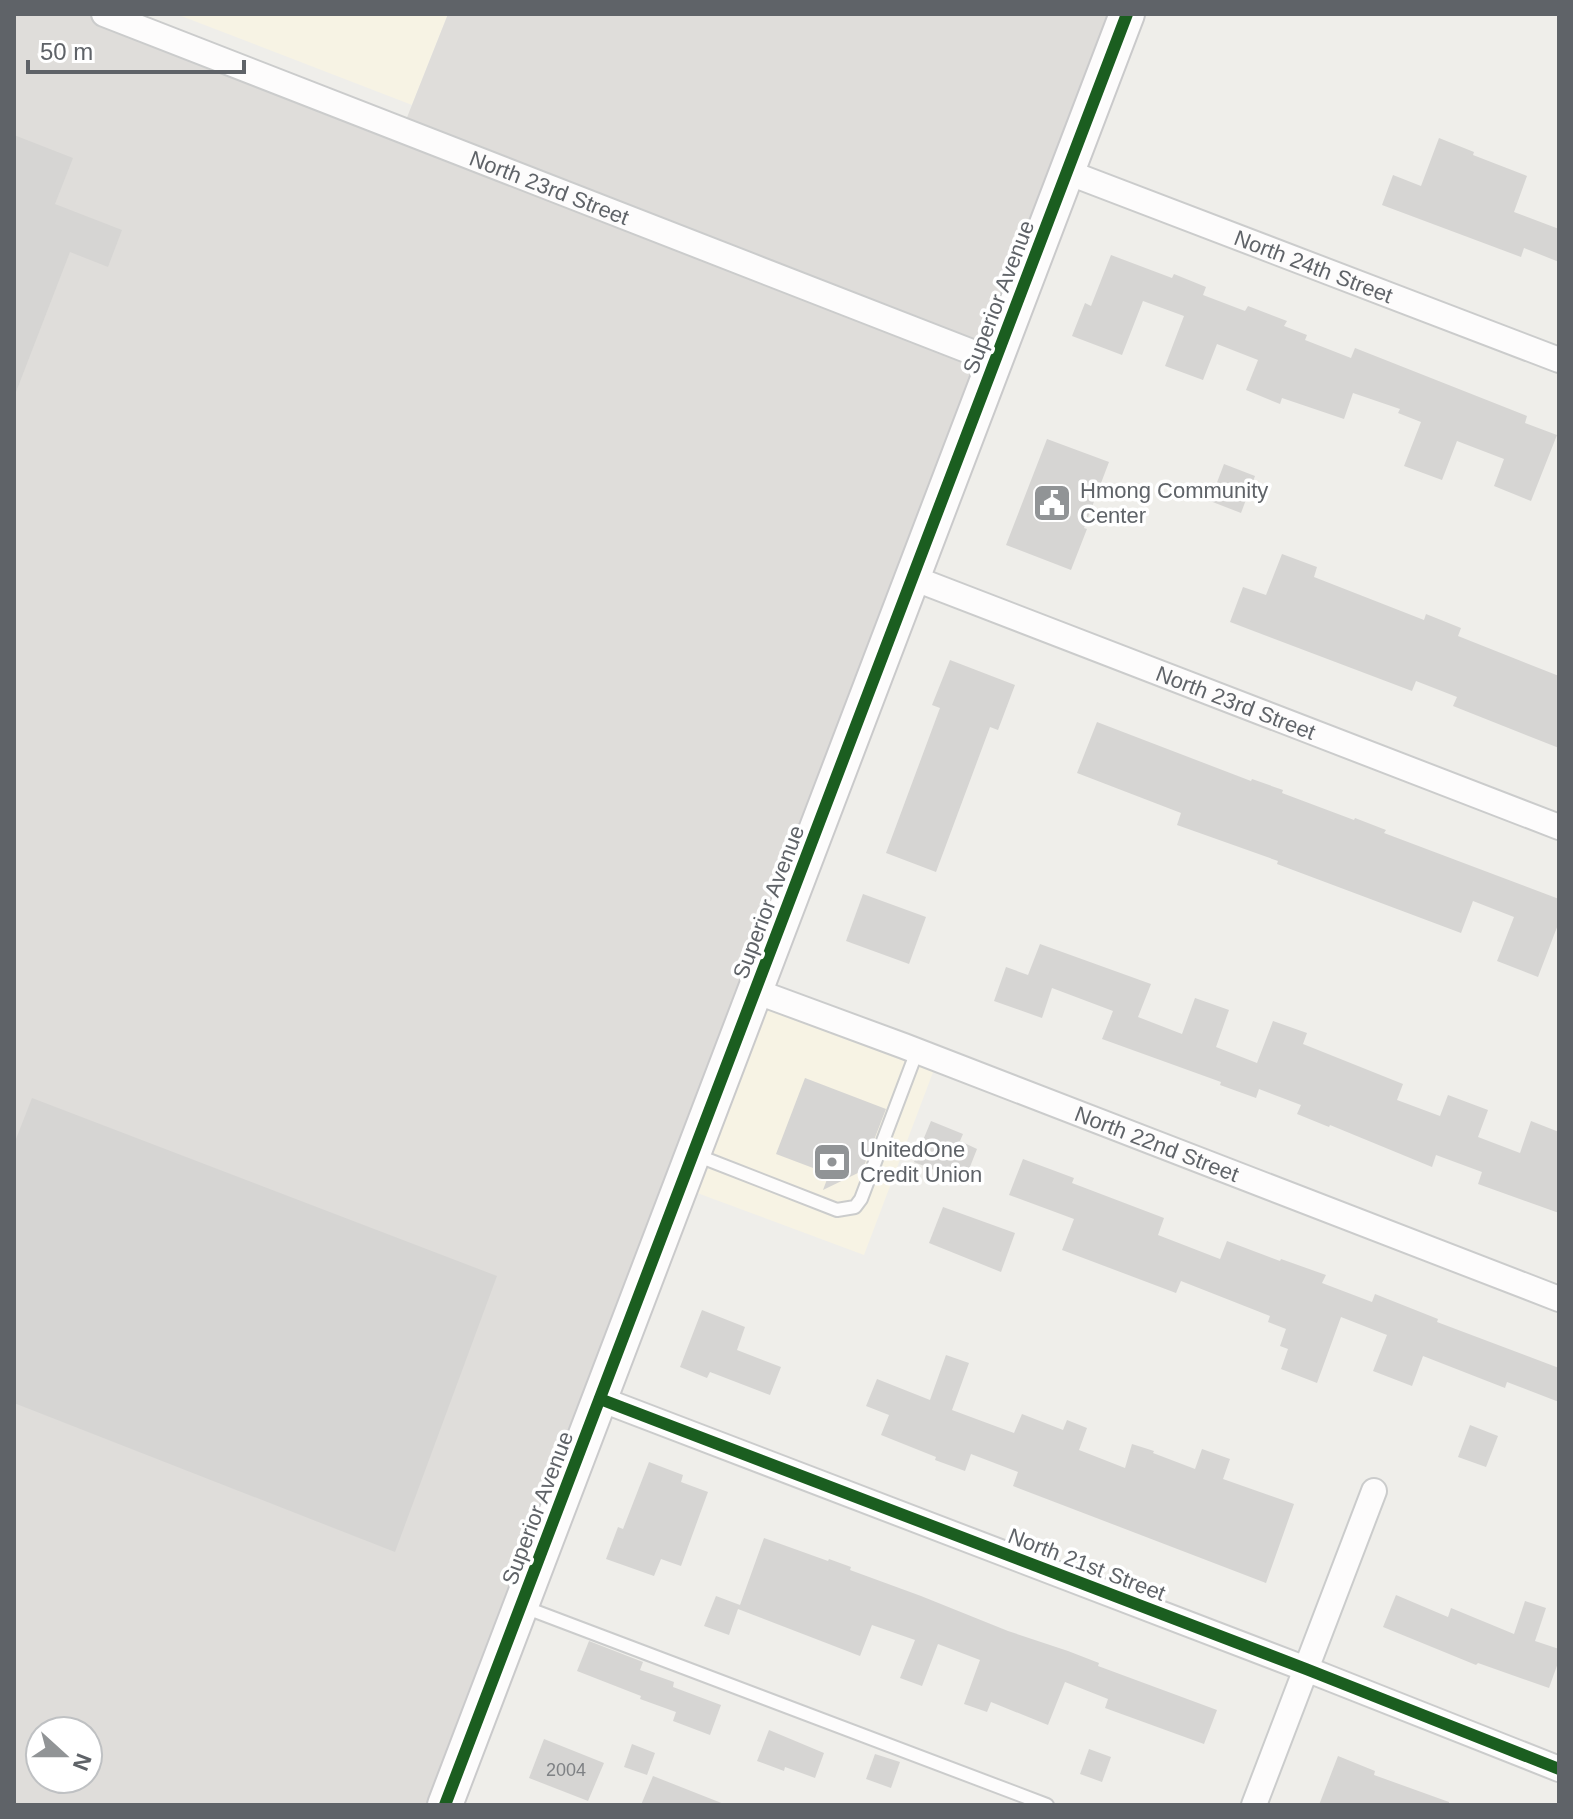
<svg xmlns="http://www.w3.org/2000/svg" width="1573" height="1819" viewBox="0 0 1573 1819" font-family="Arial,sans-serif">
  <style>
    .commercial { fill: #f7f3e4 }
    .industrial { fill: #dfddda; fill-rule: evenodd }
    .building { fill: #d6d5d3 }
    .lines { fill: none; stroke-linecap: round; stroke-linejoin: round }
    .lane-casing { stroke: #cbcccc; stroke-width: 16 }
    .street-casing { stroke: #cbcccc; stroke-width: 28 }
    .secondary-casing { stroke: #cacacb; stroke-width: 38 }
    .lane { stroke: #fdfcfc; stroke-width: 12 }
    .street { stroke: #fdfcfc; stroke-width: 24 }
    .secondary { stroke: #fdfcfc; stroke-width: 34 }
    .cycleway-casing { stroke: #fff; stroke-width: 17 }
    .cycleway { stroke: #1b5e20; stroke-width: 12 }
    .labels { text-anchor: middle; stroke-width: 7; stroke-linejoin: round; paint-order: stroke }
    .number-label { font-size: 18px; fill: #7e8184 }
    .street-label { font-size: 22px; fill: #5f6368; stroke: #fff }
    .poi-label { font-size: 22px; fill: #5f6368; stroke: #fff; text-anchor: start }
  </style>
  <rect width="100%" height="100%" fill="#efeeea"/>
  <g class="commercial">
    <path d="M176 14H448L412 105Z"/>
    <path d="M755 991 938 1059 864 1255 681 1187Z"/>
  </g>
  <path class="industrial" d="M14 14H104L402 130 448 14H1127L445 1805H14ZM40 1731H88V1779H40Z"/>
  <g class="building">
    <path d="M14 135 73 158 55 204 122 230 108 267 70 252 16 392 14 391Z"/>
    <path d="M1439 138 1474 152 1473 155 1527 176 1514 212 1559 229V262L1524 248 1521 257 1382 205 1393 175 1421 186Z"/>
    <path d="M1111 255 1172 278 1174 274 1206 287 1203 295 1245 311 1248 306 1287 321 1284 326 1307 335 1305 340 1351 358 1355 348 1527 416 1525 423 1557 435 1531 501 1494 486 1504 459 1457 441 1442 480 1404 466 1421 422 1398 413 1400 409 1353 393 1344 419 1282 398 1280 404 1246 390 1258 360 1217 344 1203 380 1165 366 1184 316 1143 301 1122 355 1072 336 1085 303 1091 306Z"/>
    <path d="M1047 439 1109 462 1084 528 1087 529 1071 570 1006 545Z"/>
    <path d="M1224 464 1255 476 1241 513 1210 501Z"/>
    <path d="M1282 554 1317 567 1314 577 1424 620 1426 614 1461 628 1458 636 1559 676V748L1453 706 1457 697 1416 681 1412 691 1230 622 1243 587 1266 595Z"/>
    <path d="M950 660 1015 685 998 730 990 727 936 872 886 853 940 708 932 705Z"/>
    <path d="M1097 722 1251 781 1252 779 1283 790 1282 793 1354 820 1355 818 1386 830 1384 833 1559 899V922L1538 977 1497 961 1514 917 1473 901 1461 933 1277 864 1278 861 1177 825 1181 813 1077 773Z"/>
    <path d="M863 894 926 917 909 964 846 941Z"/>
    <path d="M1040 944 1151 984 1138 1017 1182 1034 1195 998 1229 1010 1216 1047 1257 1063 1273 1021 1307 1033 1303 1044 1403 1084 1397 1100 1440 1116 1448 1095 1488 1110 1478 1137 1520 1153 1531 1121 1559 1132V1213L1478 1184 1482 1172 1436 1155 1432 1167 1330 1125 1329 1127 1297 1114 1301 1105 1259 1089 1256 1098 1220 1085 1221 1082 1102 1039 1113 1011 1052 988 1042 1018 994 1001 1006 967 1028 975Z"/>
    <path d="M805 1078 886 1109 862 1171 823 1190 829 1174 776 1154Z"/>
    <path d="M32 1098 497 1276 395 1552 14 1403V1144Z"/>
    <path d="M931 1121 963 1134 960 1141 977 1149 964 1182 914 1162Z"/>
    <path d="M1023 1159 1074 1178 1072 1183 1164 1218 1158 1235 1220 1259 1227 1241 1280 1261 1281 1259 1326 1275 1322 1283 1372 1302 1375 1294 1438 1319 1437 1322 1559 1368V1402L1507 1382 1505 1388 1423 1356 1412 1386 1373 1371 1387 1335 1341 1317 1317 1383 1281 1369 1288 1349 1280 1346 1286 1329 1268 1322 1270 1316 1181 1281 1176 1293 1062 1250 1074 1219 1009 1195Z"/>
    <path d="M943 1207 1015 1233 1001 1272 929 1243Z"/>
    <path d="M702 1310 745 1327 737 1350 781 1367 770 1395 710 1372 707 1378 680 1367Z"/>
    <path d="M946 1355 969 1363 952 1410 1014 1433 1022 1414 1063 1430 1067 1420 1087 1428 1079 1450 1125 1468 1132 1444 1154 1451 1153 1453 1195 1469 1202 1449 1230 1459 1223 1479 1294 1504 1266 1583 1013 1486 1018 1472 971 1454 965 1471 935 1460 936 1457 881 1435 889 1415 866 1406 877 1379 930 1400Z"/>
    <path d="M1470 1425 1498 1436 1486 1467 1458 1457Z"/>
    <path d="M649 1462 683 1475 681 1482 708 1492 681 1566 661 1559 654 1576 606 1559 618 1527 623 1529Z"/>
    <path d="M764 1538 828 1561 829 1559 851 1567 850 1570 921 1596 1008 1631 1068 1651 1099 1663 1098 1666 1217 1710 1204 1744 1105 1708 1108 1699 1065 1682 1048 1725 991 1702 987 1712 964 1704 980 1660 938 1644 922 1686 900 1678 915 1640 872 1625 860 1656 738 1609 729 1635 704 1626 716 1596 740 1605Z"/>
    <path d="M1396 1595 1448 1617 1451 1608 1514 1634 1525 1601 1546 1608 1535 1641 1559 1649V1660L1549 1688 1478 1663 1476 1665 1383 1627Z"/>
    <path d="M589 1641 643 1662 640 1670 674 1682 673 1687 721 1705 710 1735 673 1721 676 1712 640 1699 641 1696 577 1671Z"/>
    <path d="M769 1730 824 1753 815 1778 785 1767 784 1771 757 1761Z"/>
    <path d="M544 1739 604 1763 588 1801 529 1778Z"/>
    <path d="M632 1744 655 1753 647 1775 624 1767Z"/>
    <path d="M1089 1749 1111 1757 1102 1782 1080 1774Z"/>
    <path d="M875 1754 900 1762 891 1788 866 1779Z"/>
    <path d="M1338 1756 1375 1771 1374 1775 1449 1802V1805H1319Z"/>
    <path d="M653 1776 724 1804V1805H641Z"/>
  </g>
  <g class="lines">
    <defs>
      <g id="lane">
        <path d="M696 1155 837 1210 855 1207 861 1199 917 1051"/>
        <path d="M524 1607 1047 1805"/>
      </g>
      <g id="street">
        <path id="s1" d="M104 14 995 361"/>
        <path id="s2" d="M1067 172 1559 360"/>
        <path id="s3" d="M913 578 1559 827"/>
        <path id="s4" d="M755 991 904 1046 1559 1299"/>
        <path d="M600 1399 1306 1669 1559 1769"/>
        <path d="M1254 1805 1374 1491"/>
      </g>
      <path id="secondary" d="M445 1805 1127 14"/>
    </defs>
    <use href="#lane" class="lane-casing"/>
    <use href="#street" class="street-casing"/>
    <use href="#secondary" class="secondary-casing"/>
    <use href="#lane" class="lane"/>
    <use href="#street" class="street"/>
    <use href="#secondary" class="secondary"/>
    <defs>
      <g id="cycleway">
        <path d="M600 1399 1306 1669 1559 1769"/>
        <path d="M445 1805 1127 14"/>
      </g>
    </defs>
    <use href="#cycleway" class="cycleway-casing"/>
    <use href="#cycleway" class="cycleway"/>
  </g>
  <defs>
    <symbol id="civic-square" viewBox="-11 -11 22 22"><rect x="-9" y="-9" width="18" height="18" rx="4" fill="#919496" stroke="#fff"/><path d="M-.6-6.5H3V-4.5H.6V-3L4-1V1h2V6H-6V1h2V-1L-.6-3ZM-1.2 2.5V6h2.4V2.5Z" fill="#fff"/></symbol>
    <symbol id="bank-square" viewBox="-11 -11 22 22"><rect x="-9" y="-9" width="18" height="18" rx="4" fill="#919496" stroke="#fff"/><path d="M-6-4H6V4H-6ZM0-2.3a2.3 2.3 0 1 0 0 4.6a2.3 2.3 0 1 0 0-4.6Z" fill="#fff"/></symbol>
  </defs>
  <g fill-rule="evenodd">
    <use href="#civic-square" x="1030" y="481" width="44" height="44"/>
    <use href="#bank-square" x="810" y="1140" width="44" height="44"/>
  </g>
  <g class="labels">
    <g class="number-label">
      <text x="566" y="1776">2004</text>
    </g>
    <g class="street-label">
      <text dy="8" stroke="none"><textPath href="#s1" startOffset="478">North 23rd Street</textPath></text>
      <text dy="8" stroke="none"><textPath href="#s2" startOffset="264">North 24th Street</textPath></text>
      <text transform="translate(998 297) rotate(-69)" y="8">Superior Avenue</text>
      <text dy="8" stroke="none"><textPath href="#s3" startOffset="346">North 23rd Street</textPath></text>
      <text transform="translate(768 902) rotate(-69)" y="8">Superior Avenue</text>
      <text dy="8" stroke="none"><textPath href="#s4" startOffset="430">North 22nd Street</textPath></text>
      <text transform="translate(537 1508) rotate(-69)" y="8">Superior Avenue</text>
      <text transform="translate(1087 1564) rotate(21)" y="8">North 21st Street</text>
    </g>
    <g class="poi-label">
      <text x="1080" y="498">Hmong Community<tspan x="1080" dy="25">Center</tspan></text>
      <text x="860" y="1157">UnitedOne<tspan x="860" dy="25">Credit Union</tspan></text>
    </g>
  </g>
  <rect width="1573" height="1819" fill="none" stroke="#5f6368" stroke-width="32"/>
  <g transform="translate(64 1755) rotate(111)"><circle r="38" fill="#ffffff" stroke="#bfc1c3" stroke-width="2"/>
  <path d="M0-6L14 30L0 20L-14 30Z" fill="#919496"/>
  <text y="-12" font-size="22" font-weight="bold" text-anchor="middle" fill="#5f6368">N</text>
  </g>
  <path d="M28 60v12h216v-12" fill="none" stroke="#5f6368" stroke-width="4"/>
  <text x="40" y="60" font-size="24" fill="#5f6368" stroke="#ffffff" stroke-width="6" paint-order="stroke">50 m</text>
</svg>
